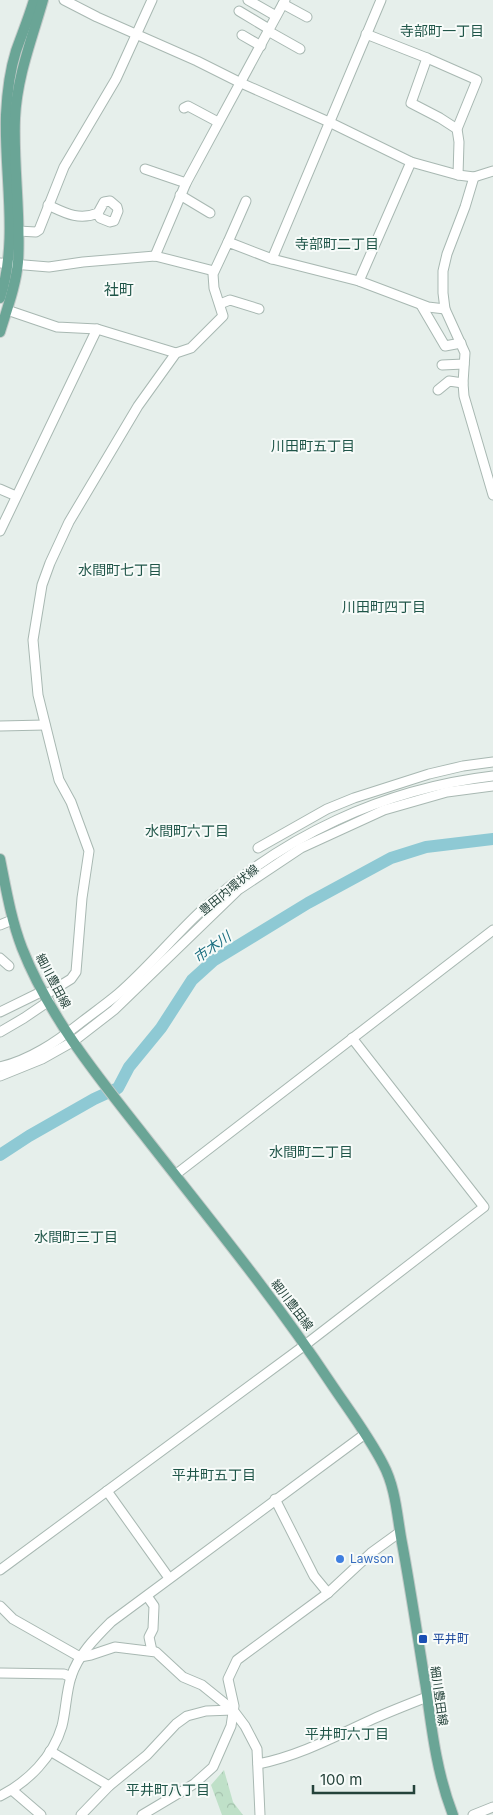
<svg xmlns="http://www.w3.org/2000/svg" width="493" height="1815" viewBox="0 0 493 1815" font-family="Inter,'Noto Sans JP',sans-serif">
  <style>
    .forest { fill: url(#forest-crowns) }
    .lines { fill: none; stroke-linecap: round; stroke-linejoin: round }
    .river { stroke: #8ec9d4; stroke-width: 12 }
    .minor-casing { stroke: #a8b8b2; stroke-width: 11 }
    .major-casing { stroke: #c2cac8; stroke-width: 12 }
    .minor { stroke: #fff; stroke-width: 9 }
    .major { stroke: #6aa596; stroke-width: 10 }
    .shop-dot { fill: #3f7fe0; stroke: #f7fbf9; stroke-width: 2 }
    .transit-dot { fill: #1a4fb4; stroke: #f7fbf9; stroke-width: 2 }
    .labels { text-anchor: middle; stroke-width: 4; stroke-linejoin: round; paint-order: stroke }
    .street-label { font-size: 12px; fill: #24423a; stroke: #f7fbf9 }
    .shop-label { font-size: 12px; fill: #366cbe; stroke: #f7fbf9; text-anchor: start }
    .transit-label { font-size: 12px; fill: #164399; stroke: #f7fbf9; text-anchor: start }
    .neighbourhood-label { font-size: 14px; fill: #1f5548; stroke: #f7fbf9 }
    .water-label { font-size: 14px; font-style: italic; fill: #1c6f80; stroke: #f7fbf9 }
    .quarter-label { font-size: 15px; fill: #1f5548; stroke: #f7fbf9 }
  </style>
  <defs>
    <pattern id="forest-crowns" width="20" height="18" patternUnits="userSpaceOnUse" patternTransform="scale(1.25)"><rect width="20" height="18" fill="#bfe0c8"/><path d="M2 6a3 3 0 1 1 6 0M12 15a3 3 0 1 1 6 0" fill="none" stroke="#a4c1ad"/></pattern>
  </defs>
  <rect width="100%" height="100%" fill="#e6efeb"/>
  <path class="forest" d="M224 1770 233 1802 243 1815H222L211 1785Z"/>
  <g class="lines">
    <path class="river" d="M0 1155 29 1136 94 1099 118 1088 129 1067 161 1028 192 980 213 961 308 903 391 858 426 847 493 839"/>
    <defs>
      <g id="minor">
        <path d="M64 0 97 17 197 61 241 83 329 122 411 162 458 175 474 177 493 171"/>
        <path d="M248 0 276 16"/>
        <path d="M283 4 307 17"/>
        <path d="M239 11 269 29"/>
        <path d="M268 31 300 49"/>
        <path d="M366 34 427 58 477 80 457 129 459 142 458 175"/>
        <path d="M242 35 261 46"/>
        <path d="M427 58 411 103 440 118 457 129"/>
        <path d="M184 108 188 106 218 122"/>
        <path d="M145 169 186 183"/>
        <path d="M474 177 465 207 447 254 443 271V293L445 309 465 353 463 383 464 396 493 495"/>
        <path d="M180 195 210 213"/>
        <path d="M48 205C65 213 79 221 98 213L104 202 110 201 117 207 118 211 114 221 110 222 100 218 98 213"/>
        <path d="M18 231 36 232 39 230 64 167 116 79 152 0"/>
        <path d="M228 242 246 201"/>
        <path d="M155 256 186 183 285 0"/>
        <path d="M272 259 381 0"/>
        <path d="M0 263 49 267 83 262 155 256 214 271"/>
        <path d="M359 281 411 162"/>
        <path d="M220 304 230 300 259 309"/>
        <path d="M421 305 445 346 461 343"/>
        <path d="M7 310 57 327 97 329 176 353"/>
        <path d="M442 365 464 364"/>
        <path d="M438 390 449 381 463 383"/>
        <path d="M0 489 16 496"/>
        <path d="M0 531 97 329"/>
        <path d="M0 726 45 725"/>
        <path d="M258 848 327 809 354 798 429 774 463 766 493 762"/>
        <path d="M0 925 12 920"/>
        <path d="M0 958 9 966"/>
        <path d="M45 995 71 979 76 972 82 898 89 851 71 802 59 780 38 695 33 640 42 585 50 563 69 522 138 406 176 353 191 348 223 316 214 288 213 274 228 242 272 259 359 281 428 307 445 309"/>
        <path d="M0 1012 43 991"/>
        <path d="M0 1032 24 1018 49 1001"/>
        <path d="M0 1067C30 1060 56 1042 79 1024 92 1014 106 1004 118 994 148 968 173 937 202 910 283 836 383 789 493 776"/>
        <path d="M0 1076 42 1059 74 1041 114 1010 238 890 301 848 384 810 447 792 493 786"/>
        <path d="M175 1175 493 930"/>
        <path d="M107 1491 169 1578"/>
        <path d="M275 1499 314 1576 328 1593"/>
        <path d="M0 1570 305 1345 484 1207 352 1038"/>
        <path d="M147 1596 154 1606 153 1629 149 1637 152 1651"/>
        <path d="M0 1606 13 1619 80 1657 91 1655 115 1647 156 1652 183 1677 202 1685 233 1710 245 1726 257 1749 260 1815"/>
        <path d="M0 1673 64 1674 71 1677"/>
        <path d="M50 1751 109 1786"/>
        <path d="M258 1764C299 1756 336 1736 373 1719 391 1711 409 1704 427 1697"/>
        <path d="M12 1790 41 1815"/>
        <path d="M0 1796C28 1782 53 1757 62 1726 66 1710 66 1693 71 1677 78 1655 95 1638 111 1622L365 1434"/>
        <path d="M81 1815 109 1786 147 1755 176 1724 187 1716 206 1711 233 1710"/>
        <path d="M142 1815 194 1784 213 1767 231 1726 234 1706 228 1679 237 1660 328 1593 371 1553 400 1532"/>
        <path d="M473 1815 493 1807"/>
      </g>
      <g id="major">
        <path d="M0 298C19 240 4 175 6 115 7 94 10 70 16 51 22 34 29 17 34 0"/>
        <path d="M0 332C7 309 16 285 18 262 21 214 13 166 15 118 17 76 32 39 43 0"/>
        <path d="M0 859C6 889 11 919 22 948 49 1017 98 1077 143 1134 207 1216 273 1296 330 1382 348 1409 368 1435 383 1464 396 1488 397 1517 402 1543 411 1591 418 1640 426 1688 432 1732 437 1774 453 1815"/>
      </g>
    </defs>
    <use href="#minor" class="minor-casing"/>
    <use href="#major" class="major-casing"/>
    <use href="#minor" class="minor"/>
    <use href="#major" class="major"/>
  </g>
  <circle class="shop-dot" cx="340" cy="1559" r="5"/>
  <rect class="transit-dot" x="418" y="1634" width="10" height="10" rx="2.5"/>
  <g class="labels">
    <g class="street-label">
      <text transform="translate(229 890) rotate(-39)" y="4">豊田内環状線</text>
      <text transform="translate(53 981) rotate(62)" y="4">細川豊田線</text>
      <text transform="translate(292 1305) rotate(53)" y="4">細川豊田線</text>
      <text transform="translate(439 1696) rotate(82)" y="4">細川豊田線</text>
    </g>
    <g class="shop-label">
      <text x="350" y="1563">Lawson</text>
    </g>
    <g class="transit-label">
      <text x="433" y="1643">平井町</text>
    </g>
    <g class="neighbourhood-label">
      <text x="442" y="36">寺部町一丁目</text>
      <text x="337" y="249">寺部町二丁目</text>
      <text x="313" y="451">川田町五丁目</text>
      <text x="120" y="575">水間町七丁目</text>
      <text x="384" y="612">川田町四丁目</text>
      <text x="187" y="836">水間町六丁目</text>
      <text x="311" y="1157">水間町二丁目</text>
      <text x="76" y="1242">水間町三丁目</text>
      <text x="214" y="1480">平井町五丁目</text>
      <text x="347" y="1739">平井町六丁目</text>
      <text x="168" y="1795">平井町八丁目</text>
    </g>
    <g class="water-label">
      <text transform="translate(212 947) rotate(-35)" y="5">市木川</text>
    </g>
    <g class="quarter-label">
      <text x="119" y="295">社町</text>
    </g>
  </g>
  <path d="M313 1785v8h101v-8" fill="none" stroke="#24423a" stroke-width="2.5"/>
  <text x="320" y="1785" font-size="15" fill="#24423a" stroke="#f7fbf9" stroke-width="4" paint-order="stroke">100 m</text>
</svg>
